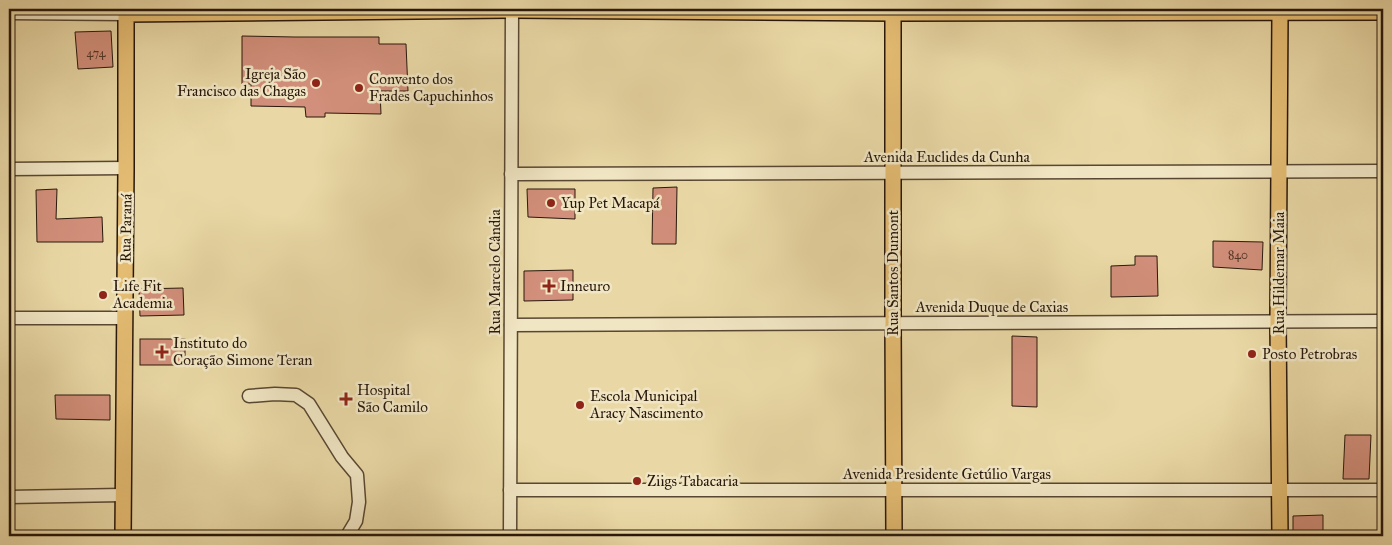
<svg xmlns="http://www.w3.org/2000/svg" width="1392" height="545" viewBox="0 0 1392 545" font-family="'IM FELL Great Primer',serif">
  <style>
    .building { fill: #d28f7b; stroke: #28170b }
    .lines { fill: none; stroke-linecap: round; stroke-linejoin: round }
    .minor-casing { stroke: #584732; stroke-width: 15 }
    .major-casing { stroke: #28170b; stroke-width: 18 }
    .minor { stroke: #f1e6c4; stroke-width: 12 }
    .major { stroke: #e4bc72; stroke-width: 15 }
    .poi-dot { fill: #8f2418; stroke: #f1e6c4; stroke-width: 2 }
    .labels { text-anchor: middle; stroke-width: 5; stroke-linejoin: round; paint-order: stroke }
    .number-label { font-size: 12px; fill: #523527 }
    .poi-label { font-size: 15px; fill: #28170b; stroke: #f1e6c4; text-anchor: start }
    .street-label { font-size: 15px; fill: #28170b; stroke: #f1e6c4 }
  </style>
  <rect width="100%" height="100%" fill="#e9d8a5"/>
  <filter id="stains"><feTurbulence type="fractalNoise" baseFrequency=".004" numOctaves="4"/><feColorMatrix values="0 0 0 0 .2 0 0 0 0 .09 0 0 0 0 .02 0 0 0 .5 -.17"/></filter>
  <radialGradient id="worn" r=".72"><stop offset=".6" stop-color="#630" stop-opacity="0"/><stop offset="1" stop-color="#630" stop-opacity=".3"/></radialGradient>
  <g class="building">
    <path d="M111 31 113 67 78 69 75 32Z"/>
    <path d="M242 36 295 37H379V44H406L408 91H380L381 114 325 113V117H306L305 107 251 106V84H242Z"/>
    <path d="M677 187 676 244H652L653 188Z"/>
    <path d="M57 189 56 219 102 217 103 242H37L36 190Z"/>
    <path d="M527 189H575V219L528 217Z"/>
    <path d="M1213 241 1263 242 1262 270 1213 267Z"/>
    <path d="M1135 256H1157L1158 296 1111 297V266L1135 265Z"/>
    <path d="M573 270V300L524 301V271Z"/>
    <path d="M183 288 184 315 140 316 139 289Z"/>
    <path d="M1012 336 1037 337V407L1012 406Z"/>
    <rect x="140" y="339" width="45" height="26"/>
    <path d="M55 395H110V420L56 419Z"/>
    <path d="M1345 435H1371L1369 479H1343Z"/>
    <path d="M1323 515V536H1293V516Z"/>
  </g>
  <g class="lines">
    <defs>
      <g id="minor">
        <path d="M9 13 126 14V9"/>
        <path d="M9 169 126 168"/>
        <path d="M511 174 1383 171"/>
        <path d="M9 318H125"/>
        <path d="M511 325 1383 321"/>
        <path d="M249 396 275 394 296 395 309 404 342 457 357 475 359 502 356 521 347 536"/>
        <path d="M510 490H1383"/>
        <path d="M9 497 122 495"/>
        <path d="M510 536 512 9"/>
      </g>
      <g id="major">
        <path d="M893 13V323L894 536"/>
        <path d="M1280 13 1278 322 1280 536"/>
        <path d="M123 536 126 168V14L512 10 893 13 1383 12"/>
      </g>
    </defs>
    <use href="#minor" class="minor-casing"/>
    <use href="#major" class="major-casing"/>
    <use href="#minor" class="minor"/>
    <use href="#major" class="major"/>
  </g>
  <g class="poi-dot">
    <circle cx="316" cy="83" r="5"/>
    <circle cx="359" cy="88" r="5"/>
    <circle cx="551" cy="203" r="5"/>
    <path d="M546.5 278.5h5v5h5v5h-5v5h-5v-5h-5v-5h5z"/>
    <circle cx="103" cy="295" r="5"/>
    <path d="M159.5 344.5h5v5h5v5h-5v5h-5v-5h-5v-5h5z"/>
    <circle cx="1252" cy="354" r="5"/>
    <path d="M343.5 391.5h5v5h5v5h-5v5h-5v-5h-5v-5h5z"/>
    <circle cx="580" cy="405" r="5"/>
    <circle cx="637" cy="481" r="5"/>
  </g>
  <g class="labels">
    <g class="number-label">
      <text x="96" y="57">474</text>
      <text x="1238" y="259">840</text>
    </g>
    <g class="poi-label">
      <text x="306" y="79" text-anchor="end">Igreja São<tspan x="306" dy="17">Francisco das Chagas</tspan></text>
      <text x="369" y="84">Convento dos<tspan x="369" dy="17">Frades Capuchinhos</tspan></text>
      <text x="561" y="208">Yup Pet Macapá</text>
      <text x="113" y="291">Life Fit<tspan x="113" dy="17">Academia</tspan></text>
      <text x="560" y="291">Inneuro</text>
      <text x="173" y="348">Instituto do<tspan x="173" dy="17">Coração Simone Teran</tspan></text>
      <text x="1262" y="359">Posto Petrobras</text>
      <text x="357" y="395">Hospital<tspan x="357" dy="17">São Camilo</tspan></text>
      <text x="590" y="401">Escola Municipal<tspan x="590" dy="17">Aracy Nascimento</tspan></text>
      <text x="647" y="486">Ziigs Tabacaria</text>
    </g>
    <g class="street-label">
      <text x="947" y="162">Avenida Euclides da Cunha</text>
      <text transform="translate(126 228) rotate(-89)" y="5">Rua Paraná</text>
      <text transform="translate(495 272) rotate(-90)" y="5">Rua Marcelo Cândia</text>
      <text transform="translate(893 273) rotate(-90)" y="5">Rua Santos Dumont</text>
      <text transform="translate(1279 273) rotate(-90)" y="5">Rua Hildemar Maia</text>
      <text x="992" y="312">Avenida Duque de Caxias</text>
      <text x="947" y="479">Avenida Presidente Getúlio Vargas</text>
    </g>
  </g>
  <rect width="1392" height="545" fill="none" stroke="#e9d8a5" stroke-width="30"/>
  <rect x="10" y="10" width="1372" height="525" fill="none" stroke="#28170b" stroke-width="2.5"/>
  <rect x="15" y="15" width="1362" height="515" fill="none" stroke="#28170b"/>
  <rect width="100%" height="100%" filter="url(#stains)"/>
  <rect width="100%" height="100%" fill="url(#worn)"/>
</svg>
